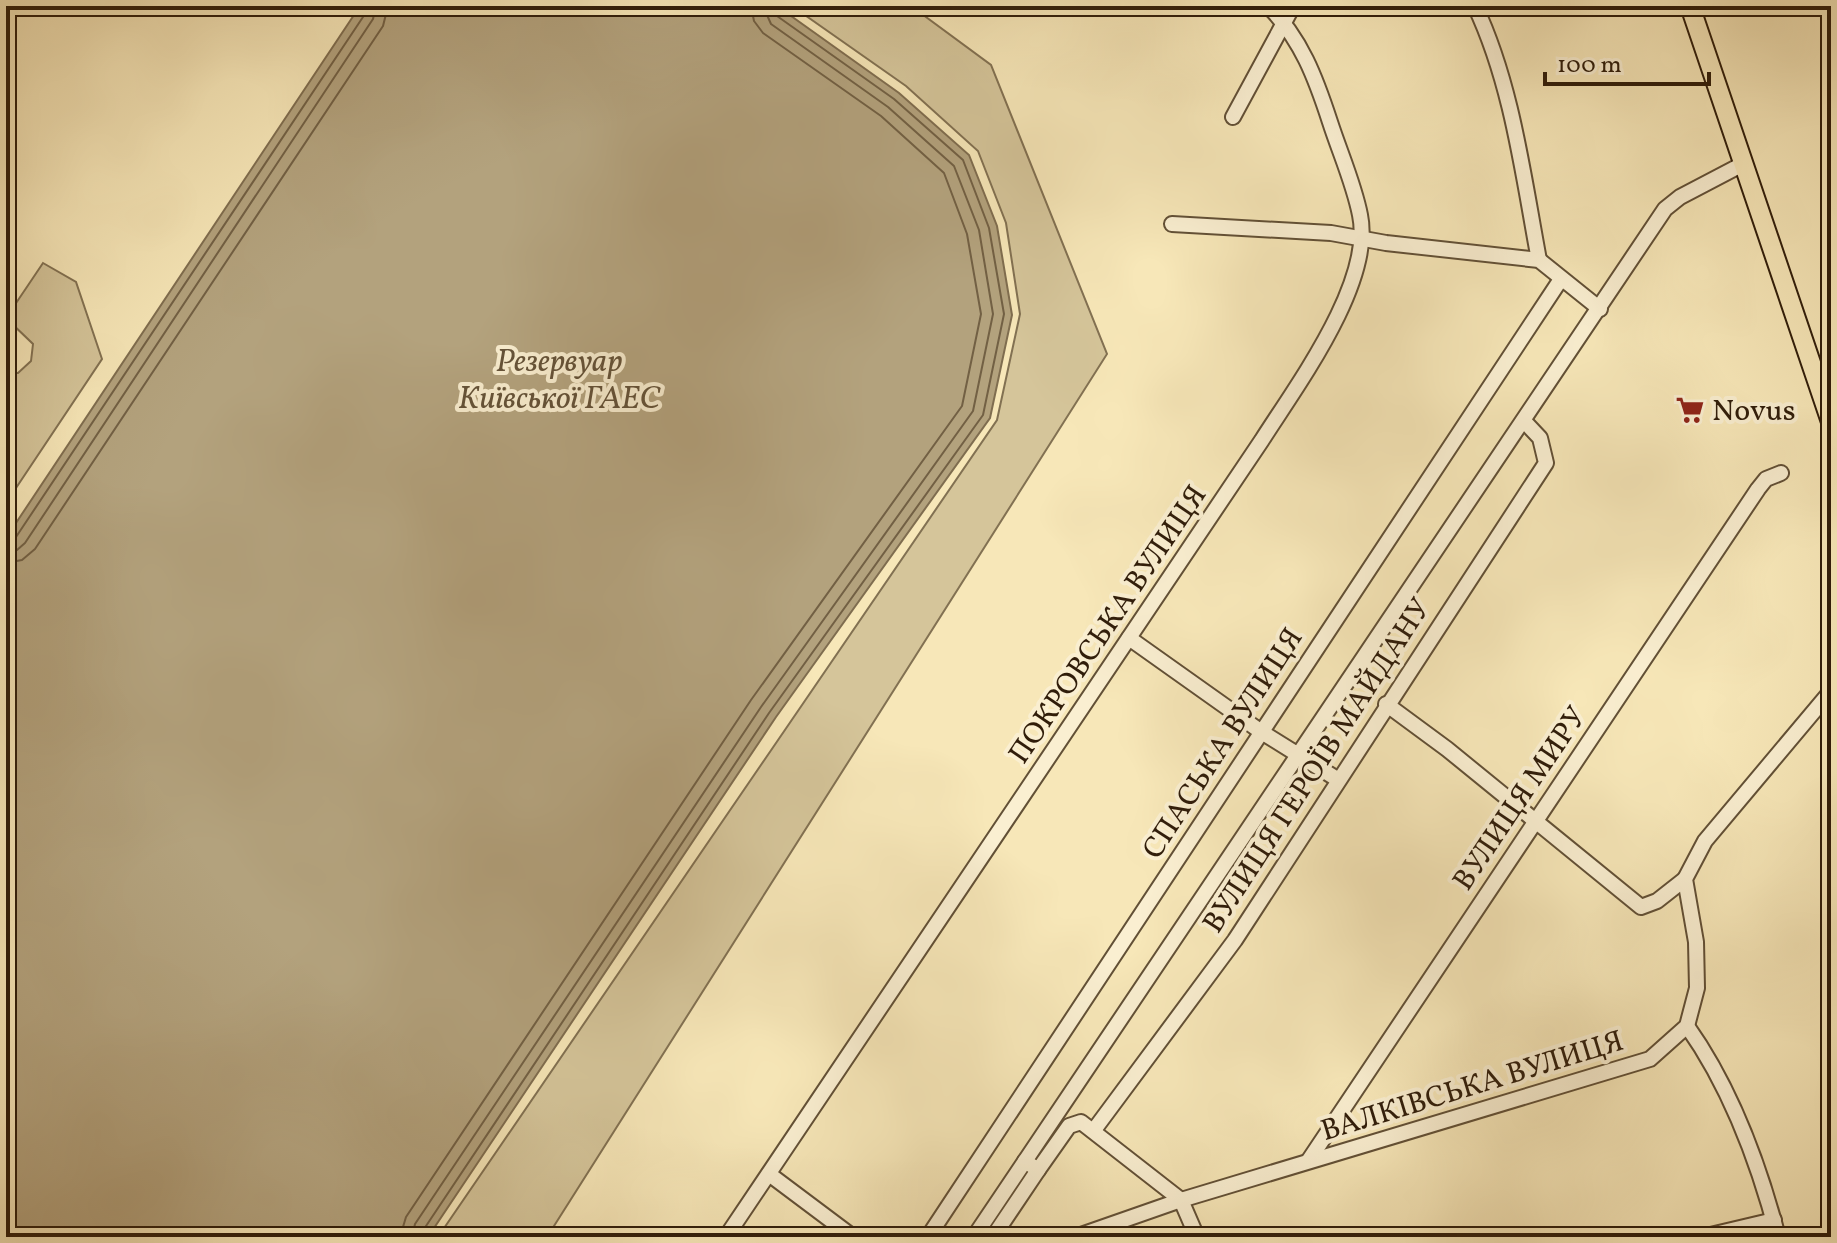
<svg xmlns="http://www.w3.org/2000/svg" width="1837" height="1243" viewBox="0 0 1837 1243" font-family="Vollkorn,serif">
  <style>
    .green { fill: #d5c59a; stroke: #827152; stroke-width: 2 }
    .water { fill: #b3a27d; stroke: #7f6d4f; stroke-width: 2 }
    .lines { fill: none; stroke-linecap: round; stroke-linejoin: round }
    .shore { stroke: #726044; stroke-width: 2 }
    .minor-casing { stroke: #625036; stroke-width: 18 }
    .major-casing { stroke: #301d0a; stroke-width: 22 }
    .minor { stroke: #faefd1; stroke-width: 14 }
    .major { stroke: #f7e7b8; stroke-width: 18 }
    .labels { text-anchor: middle; stroke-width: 8; stroke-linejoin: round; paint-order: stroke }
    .poi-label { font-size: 30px; fill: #301d0a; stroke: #faefd1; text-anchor: start }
    .street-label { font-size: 30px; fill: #301d0a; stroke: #faefd1 }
    .water-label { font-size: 32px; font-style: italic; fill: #645238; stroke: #faefd1 }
  </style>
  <rect width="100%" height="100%" fill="#f7e7b8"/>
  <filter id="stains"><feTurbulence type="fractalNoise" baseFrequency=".0025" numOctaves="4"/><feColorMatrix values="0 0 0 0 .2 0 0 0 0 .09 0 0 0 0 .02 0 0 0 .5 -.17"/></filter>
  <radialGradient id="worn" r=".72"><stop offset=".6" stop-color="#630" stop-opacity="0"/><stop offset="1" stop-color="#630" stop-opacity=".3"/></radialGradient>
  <g class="green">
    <path d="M792 6H911L991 65 1107 354 547 1237H438L997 420 1020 314 1006 223 978 151 906 86Z"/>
    <path d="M43 263 76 282 102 359 6 503V373H18L31 361 33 344 6 318Z"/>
  </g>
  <path class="water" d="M360 6H777L899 93 969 155 997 226 1012 315 990 418 776 717 428 1237H6V538Z"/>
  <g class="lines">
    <g class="shore">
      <path d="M6 541 16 537 365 14 366 6"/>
      <path d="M6 551 17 550 25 543 373 19 376 6"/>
      <path d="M6 563 22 560 35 549 383 26 388 6"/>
      <path d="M400 1237 406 1217 751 700 962 406 981 314 967 234 944 173 881 116 763 33 754 21 751 6"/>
      <path d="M412 1237 415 1224 761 707 973 411 993 314 979 230 954 166 888 107 771 24 763 6"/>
      <path d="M422 1237 424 1229 769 713 983 415 1004 314 989 228 963 160 894 99 777 16 773 6"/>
    </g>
    <defs>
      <g id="minor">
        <path d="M1475 6C1512 84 1523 175 1539 260"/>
        <path d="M1233 117 1293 6"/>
        <path d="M1172 224 1331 233 1386 243 1539 260 1600 309"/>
        <path d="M1129 638 1260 731 1337 779"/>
        <path d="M1386 704 1447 749 1641 907 1657 901 1685 879"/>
        <path d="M1687 1026C1731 1088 1759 1164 1778 1237"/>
        <path d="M1094 1130 1235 940 1546 463 1540 438 1524 421"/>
        <path d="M1309 1160 1758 489 1766 479 1781 473"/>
        <path d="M1025 1161 1038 1170 1069 1126 1081 1122 1181 1200 1197 1237"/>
        <path d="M769 1174 853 1237"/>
        <path d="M726 1237 1262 440C1297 385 1374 282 1360 215 1354 184 1340 153 1330 122 1316 79 1301 38 1268 6"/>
        <path d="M928 1237 1561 279"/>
        <path d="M974 1237 1665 209 1680 197 1743 164"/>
        <path d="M993 1237 1038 1170"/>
        <path d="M1075 1237 1181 1200 1650 1059 1687 1026 1697 988 1696 942 1685 879 1705 841 1831 691"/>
        <path d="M1702 1237 1774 1220"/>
      </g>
      <path id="major" d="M1690 6 1831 422"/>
    </defs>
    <use href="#minor" class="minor-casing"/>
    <use href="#major" class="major-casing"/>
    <use href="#minor" class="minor"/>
    <use href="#major" class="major"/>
  </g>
  <defs>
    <symbol id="supermarket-bare" viewBox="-9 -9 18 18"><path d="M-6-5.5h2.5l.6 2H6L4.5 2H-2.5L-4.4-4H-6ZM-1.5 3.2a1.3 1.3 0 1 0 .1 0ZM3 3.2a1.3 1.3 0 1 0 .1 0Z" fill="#8f2418" stroke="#faefd1" stroke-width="2.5" paint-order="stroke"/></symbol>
  </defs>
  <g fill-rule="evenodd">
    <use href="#supermarket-bare" x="1670" y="390" width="40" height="40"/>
  </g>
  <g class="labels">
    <g class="poi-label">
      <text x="1712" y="420">Novus</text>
    </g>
    <g class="street-label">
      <text transform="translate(1107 624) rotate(-56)" y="10">ПОКРОВСЬКА ВУЛИЦЯ</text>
      <text transform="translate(1222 743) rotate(-57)" y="10">СПАСЬКА ВУЛИЦЯ</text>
      <text transform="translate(1316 765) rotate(-57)" y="10">ВУЛИЦЯ ГЕРОЇВ МАЙДАНУ</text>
      <text transform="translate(1519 798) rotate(-56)" y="10">ВУЛИЦЯ МИРУ</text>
      <text transform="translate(1472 1085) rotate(-17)" y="10">ВАЛКІВСЬКА ВУЛИЦЯ</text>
    </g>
    <g class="water-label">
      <text x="559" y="371">Резервуар<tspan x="559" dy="37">Київської ГАЕС</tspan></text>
    </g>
  </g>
  <rect width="1837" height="1243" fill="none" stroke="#f7e7b8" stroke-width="32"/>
  <rect x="8" y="8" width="1821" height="1227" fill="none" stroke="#301d0a" stroke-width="4"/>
  <rect x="16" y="16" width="1805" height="1211" fill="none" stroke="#301d0a" stroke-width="2"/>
  <path d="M1545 72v12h164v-12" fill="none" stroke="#301d0a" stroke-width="4"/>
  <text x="1557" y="72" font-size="24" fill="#301d0a" stroke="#faefd1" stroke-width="6" paint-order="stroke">100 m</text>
  <rect width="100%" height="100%" filter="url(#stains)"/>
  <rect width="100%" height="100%" fill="url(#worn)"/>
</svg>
